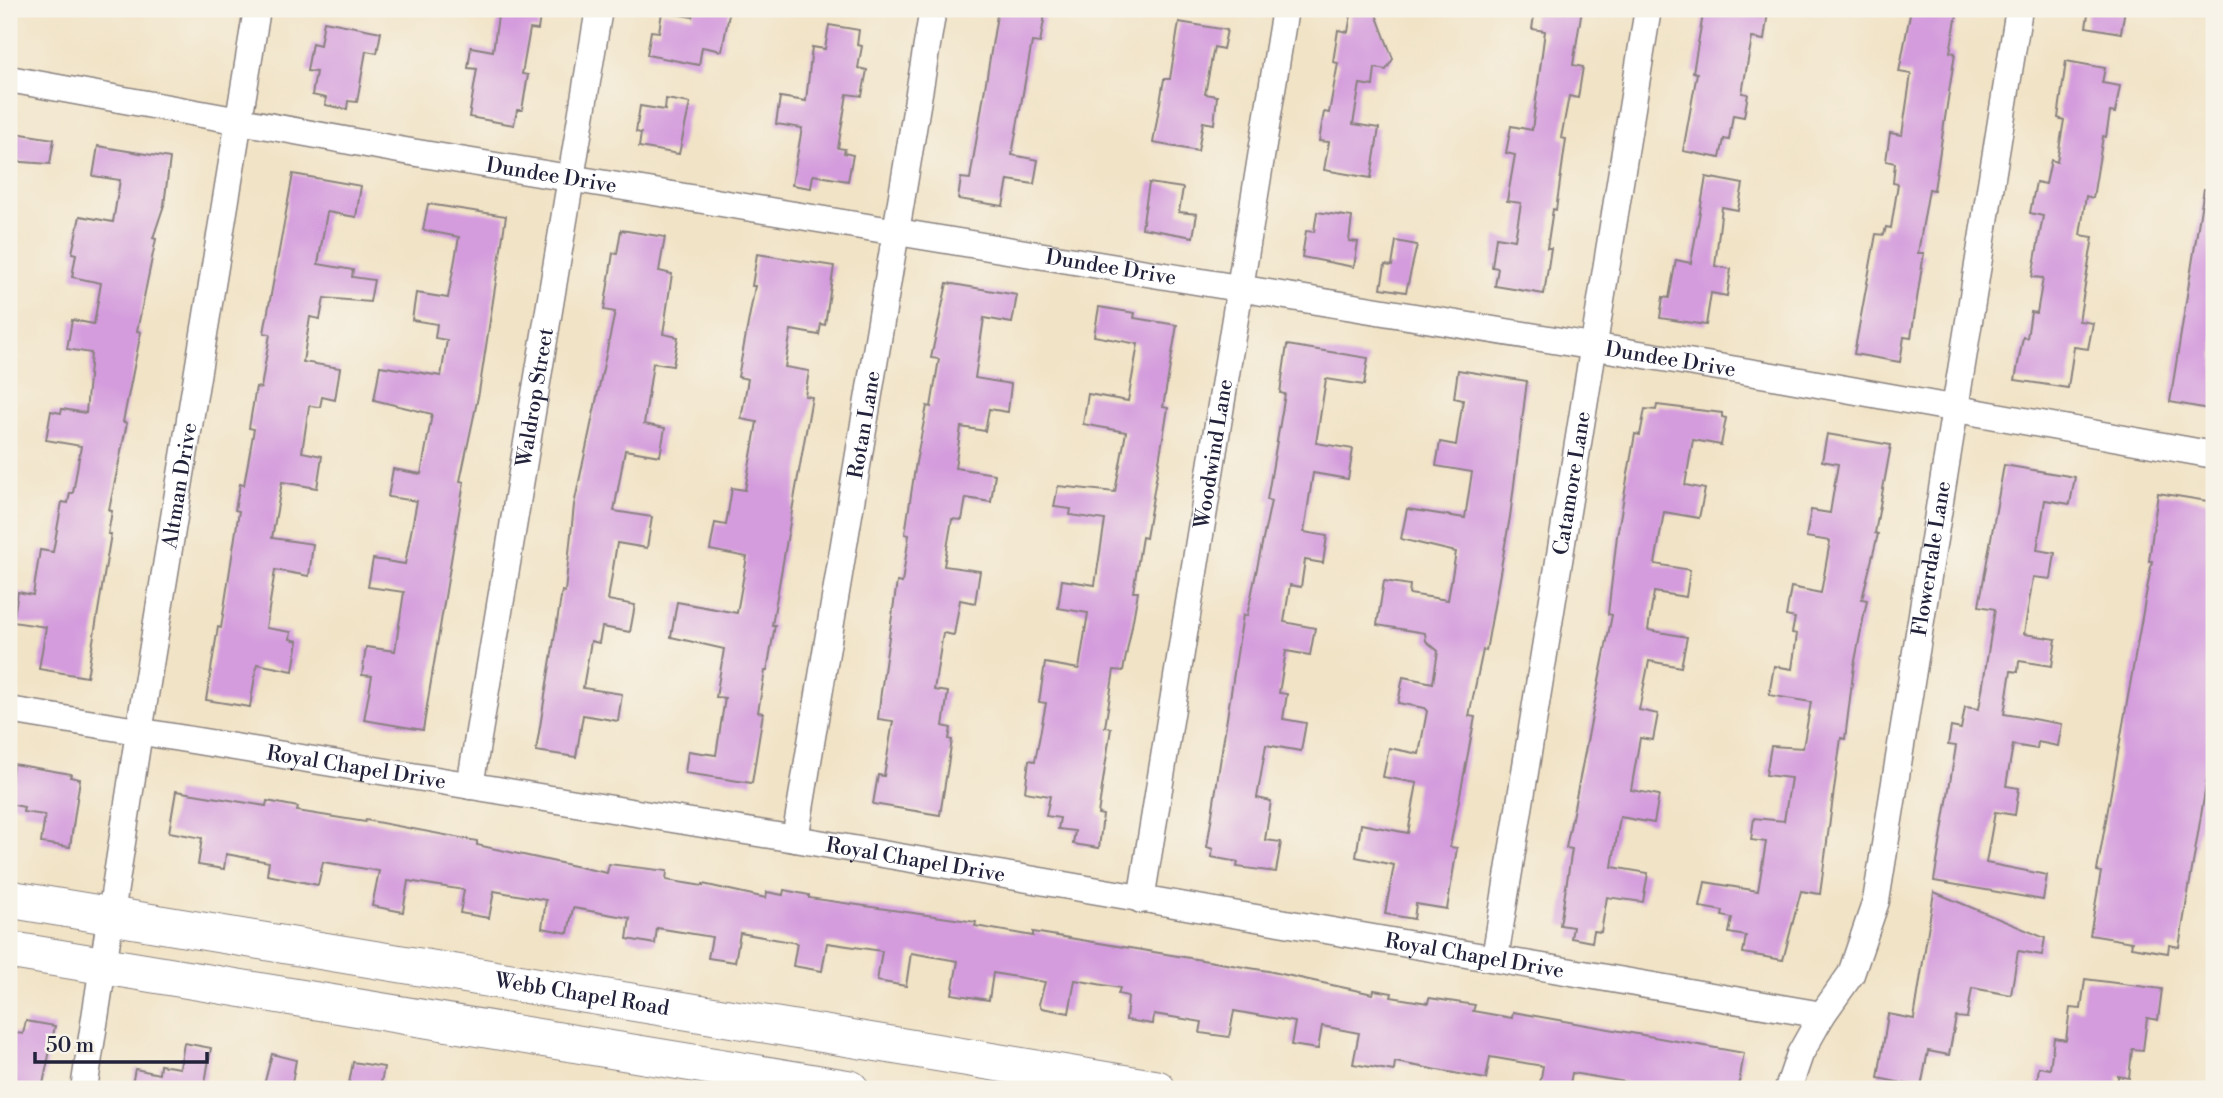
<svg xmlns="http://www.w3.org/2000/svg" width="2223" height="1098" viewBox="0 0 2223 1098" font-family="'Libre Bodoni',serif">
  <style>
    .building { fill: #d49cdd }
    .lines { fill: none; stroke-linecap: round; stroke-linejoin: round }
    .street-casing { stroke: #8a8280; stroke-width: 29 }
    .secondary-casing { stroke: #8a8280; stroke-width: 39 }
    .street { stroke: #fff; stroke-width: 26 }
    .secondary { stroke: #fff; stroke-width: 37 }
    .labels { text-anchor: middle; stroke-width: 6; stroke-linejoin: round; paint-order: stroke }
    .street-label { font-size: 21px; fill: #22223b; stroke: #f7f3e8 }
  </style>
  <rect width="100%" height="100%" fill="#f7f3e8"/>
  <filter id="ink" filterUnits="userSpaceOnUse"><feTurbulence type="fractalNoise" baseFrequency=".0143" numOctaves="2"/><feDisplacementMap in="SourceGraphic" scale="14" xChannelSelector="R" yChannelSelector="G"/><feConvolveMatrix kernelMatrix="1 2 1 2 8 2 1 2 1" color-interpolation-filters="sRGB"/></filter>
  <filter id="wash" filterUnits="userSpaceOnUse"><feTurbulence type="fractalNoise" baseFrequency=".00686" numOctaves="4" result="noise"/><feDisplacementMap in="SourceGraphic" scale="28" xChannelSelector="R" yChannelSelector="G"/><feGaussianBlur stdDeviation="1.57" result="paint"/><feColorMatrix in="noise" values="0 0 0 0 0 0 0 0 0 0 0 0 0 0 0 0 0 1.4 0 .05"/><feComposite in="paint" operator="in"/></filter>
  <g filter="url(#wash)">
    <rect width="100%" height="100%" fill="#f1e3c6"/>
    <g id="blocks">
      <g class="building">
        <path d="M499 9H541L538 30 530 29 522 74 528 75 522 110H517L514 125 469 117 477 69 468 68 471 47 493 51Z"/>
        <path d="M695 9H730L722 51 702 47 699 65 647 55 651 31 659 32 662 12 693 17Z"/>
        <path d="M998 9H1046L1040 43 1032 42 1012 155 1038 160 1034 184 1008 180 1003 206 958 199 961 178 970 179Z"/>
        <path d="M1352 9H1374L1393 59 1386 70 1375 68 1373 86 1360 84 1353 124 1379 128 1371 178 1324 170 1329 142 1319 141 1324 112 1329 113 1338 63 1333 62 1338 30 1348 32Z"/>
        <path d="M1535 9H1582L1573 65 1583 67 1578 98 1569 96 1561 138 1566 139 1556 210 1553 209 1547 248H1551L1544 294 1495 286 1498 268 1492 267 1496 237 1515 240 1521 203 1507 201 1515 155 1506 153 1511 126 1532 130 1545 31 1532 29Z"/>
        <path d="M1704 9 1768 12 1764 40 1752 38 1742 93 1748 94 1744 117 1733 115 1729 140 1724 139 1720 158 1683 151 1697 73 1693 72Z"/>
        <path d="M1911 9H1958L1950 52 1955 53 1934 190 1929 189 1918 253H1924L1911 338 1904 337 1900 362 1854 354 1876 234 1884 235 1886 227 1891 228 1898 184 1893 183 1895 163 1886 161 1890 133 1902 135 1911 74 1899 72Z"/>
        <path d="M2089 9H2125L2121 33 2086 27Z"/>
        <path d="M324 21 381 32 377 53 366 51 357 102 348 101 347 109 325 105 326 98 312 95 316 72 307 71 312 43 320 45Z"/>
        <path d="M1179 22 1227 30 1223 49 1214 47 1205 94 1217 96 1214 124 1203 122 1198 151 1153 143 1164 79H1170Z"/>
        <path d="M829 25 859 30 857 45 862 46 858 68 867 70 862 96 847 94 838 148 845 149 844 153 853 155 848 181 813 175 811 188 792 185 802 128 776 124 780 97 806 101 812 47 825 49Z"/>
        <path d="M2066 61 2105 68 2102 83 2120 86 2115 113 2110 112 2106 137 2103 136 2093 198 2086 196 2080 235 2093 237 2079 321 2093 323 2088 349 2074 347 2068 388 2015 380 2023 337 2027 338 2031 312 2037 313 2043 278 2032 277 2043 216 2030 213 2036 182 2046 184 2051 160 2057 162 2064 120 2058 118Z"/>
        <path d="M666 99 690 103 679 154 639 147 641 133 636 132 640 106 665 110Z"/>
        <path d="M9 132 54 139 50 164 9 161Z"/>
        <path d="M98 146 170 158 164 205 153 238 156 239 137 331 141 332 123 422 127 423 109 510 112 511 108 534H111L87 677 39 669 46 627 13 622 18 592 33 595 40 550 53 552 62 502 68 503 70 493H73L81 446 46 440 51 411 61 413 62 409 86 413 91 353 67 349 72 320 94 324 101 283 72 277 76 254 72 253 80 216 113 222 120 180 93 176Z"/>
        <path d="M293 174 361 186 356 217 327 212 318 264 353 270 352 277 374 280 370 302 324 298 320 319 310 317 303 362 340 368 335 400 322 397 320 407 309 406 302 452 322 456 317 488 282 482 272 538 313 544 309 576 275 570 266 628 291 632 290 639 298 641 293 671 257 664 250 707 206 700 218 627 221 628 239 511 235 510 240 484 244 485 254 429 249 428 256 387 261 388 270 334 264 333Z"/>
        <path d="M1706 177 1743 184 1738 210 1722 207 1715 266 1731 269 1727 296 1711 293 1706 325 1660 318 1663 297 1669 298 1676 260 1691 263Z"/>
        <path d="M1149 183 1183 188 1179 212 1197 214 1193 237 1142 228Z"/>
        <path d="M2204 189 2214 190V410L2170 402Z"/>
        <path d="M428 204 506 216 479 392 460 481 464 482 423 730 364 720 372 676 362 675 366 647 395 651 404 592 368 587 373 559 405 564 417 501 388 497 393 469 421 474 432 414 374 400 380 366 441 376 447 340 435 338 437 324 412 320 416 293 448 298 459 237 423 230Z"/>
        <path d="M1317 212 1352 217 1349 241 1358 242 1354 267 1302 257 1306 231 1314 232Z"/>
        <path d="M621 230 665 237 659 271 672 274 663 334 678 337 673 366 653 363 644 424 665 428 660 456 625 450 614 511 652 517 647 548 617 543 608 600 635 605 630 632 602 627 599 643 591 641 583 688 622 694 618 721 583 715 576 757 536 751 562 591 565 592 574 505 615 312 604 310 613 253 617 254Z"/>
        <path d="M1396 241 1417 245 1406 292 1381 288 1385 265 1392 266Z"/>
        <path d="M757 254 834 266 825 325 821 324 819 335 791 330 785 367 809 371 805 396 812 397 772 625H775L767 671H765L758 712 763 713 752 783 685 773 688 751 716 755 725 698 716 697 724 649 671 637 677 602 737 613 747 557 710 550 715 523 726 525 732 488 745 490 757 422 741 419 748 379 738 377 755 286H752Z"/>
        <path d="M947 283 1017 295 1012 323 984 318 975 378 1011 384 1008 412 989 409 985 431 961 427 955 468 995 474 991 502 966 498 962 520 952 519 944 566 980 571 975 603 960 600 954 635 943 633 934 690 948 692 943 726 951 728 949 739 952 740 940 815 873 804 878 775 884 776 893 721 878 719 881 692 897 582 902 583 909 535 905 534 916 462 927 406 931 407 939 359 931 358Z"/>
        <path d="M1099 307 1135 313 1134 318 1177 325 1163 407 1168 408 1146 538 1142 537 1133 592H1138L1131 631 1123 671 1114 670 1105 727 1111 728 1098 814 1103 815 1099 848 1073 844 1075 831 1058 829 1060 818 1046 816 1050 796 1025 792 1029 760 1035 761 1046 703 1039 702 1045 663 1079 669 1088 613 1058 608 1062 580 1095 585 1105 520 1070 515 1071 509 1054 507 1058 486 1115 492 1126 432 1083 424 1088 394 1128 401 1138 344 1094 336Z"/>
        <path d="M1287 345 1368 358 1364 385 1326 379 1316 443 1353 449 1348 479 1313 473 1304 532 1327 536 1323 563 1305 560 1301 587 1290 585 1284 622 1315 628 1310 655 1286 651 1279 693 1287 694 1283 719 1306 723 1301 751 1266 745 1257 798 1271 801 1265 840 1281 842 1276 872 1237 867 1238 862 1211 857 1213 849 1207 847 1243 615 1247 616 1271 501 1267 500 1285 394 1280 393Z"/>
        <path d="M1458 370 1527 381 1510 517 1486 651 1483 650 1469 716 1475 717 1450 847 1457 848 1447 909 1416 904 1414 919 1385 914 1394 865 1356 857 1361 824 1408 833 1417 783 1383 777 1389 748 1419 754 1427 711 1424 708 1398 703 1403 677 1433 683 1438 651 1426 641 1425 633 1377 625 1384 581 1410 585 1409 594 1448 600 1456 552 1401 539 1407 509 1465 518 1472 472 1436 466 1440 442 1456 445 1463 400 1454 398Z"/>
        <path d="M1657 405 1722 413V417L1726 418 1721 445 1693 440 1685 485 1705 489 1699 518 1664 512 1655 564 1690 570 1686 597 1654 592 1648 630 1687 637 1681 667 1649 661 1639 710 1658 714 1653 740 1640 738 1631 790 1659 795 1654 823 1620 817 1612 867 1648 873 1643 902 1607 897 1601 932 1594 931 1592 942 1571 938 1573 927 1560 925 1572 849 1566 848 1612 615 1608 614 1617 536 1635 434 1640 435 1645 409 1656 410Z"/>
        <path d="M1827 434 1891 445 1875 533 1878 534 1862 599 1867 600 1854 666 1845 739 1841 738 1820 894 1801 891 1783 960 1743 953 1746 936 1729 933 1732 918 1722 916 1723 911 1700 907 1705 882 1758 891 1766 842 1751 840 1754 818 1784 821 1791 778 1766 775 1771 746 1803 748 1811 702 1769 695 1774 666 1792 669 1797 634 1792 633 1795 618 1786 616 1791 587 1821 593 1830 541 1806 537 1811 510 1830 513 1838 464 1822 461Z"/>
        <path d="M2004 465 2075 477 2070 504 2045 500 2037 550 2055 553 2051 579 2033 577 2024 634 2056 639 2052 666 2019 661 2018 672 2011 671 2004 714 2062 724 2058 746 2038 742 2037 749 2013 745 2006 786 2019 788 2015 815 1995 812 1986 863 2047 875 2043 900 1934 881 1956 746 1948 745 1951 727 1961 729 1965 707 1979 709 1995 609 1979 606Z"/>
        <path d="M2158 493 2214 502V738L2179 947 2169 945 2168 953 2131 947 2132 942 2090 935 2101 872 2097 871 2152 561H2149Z"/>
        <path d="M13 764 71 774 70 777 80 779 70 847 41 843 45 815 23 812 24 807 9 804Z"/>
        <path d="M176 791 266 806 267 801 298 807 297 811 365 822 366 820 477 841V845L607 873 609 864 667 871 666 880 703 886V884L766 898 767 892 783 895 784 890 809 895V898L976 922 975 926 1033 936V932L1268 971 1373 994 1374 990 1392 993 1391 997 1428 1003 1429 998 1475 1005 1473 1011 1512 1018 1513 1012 1744 1053 1738 1089H1624L1626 1082 1572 1073 1569 1089H1539L1543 1066 1490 1057 1486 1079 1395 1062 1394 1071 1353 1064 1359 1033 1322 1026 1318 1049 1291 1045 1295 1022 1234 1011 1229 1037 1200 1033 1202 1022 1154 1014 1153 1024 1126 1020 1128 996 1118 994 1120 988 1075 980 1069 1013 1042 1008 1039 1004 1045 982 993 973 989 1000 952 994 958 961 911 953 906 986 877 981 882 951 827 943 822 971 793 966 797 943 740 933 735 962 708 958 712 937 657 928 655 944 627 939 630 918 573 908 568 933 542 928 546 900 494 891 489 918 460 913 464 890 408 881 403 912 372 906 379 871 323 862 318 885 267 875 269 862 226 854 224 869 198 865 202 838 169 832Z"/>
        <path d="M1934 892 2045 938 2042 955 2018 951 2011 995 1972 988 1967 1018 1956 1017 1949 1055 1928 1051 1921 1087 1878 1078 1888 1014 1914 1019Z"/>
        <path d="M2085 979 2162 989 2158 1020 2147 1018 2143 1050 2132 1049 2129 1078 2118 1076 2117 1089H2036L2039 1067 2050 1069 2054 1038 2066 1040 2070 1008 2081 1009Z"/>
        <path d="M26 1021 55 1026 42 1089H9V1032L23 1034Z"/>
        <path d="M184 1043 211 1048 204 1089H131L135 1069 159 1074 160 1065 180 1068Z"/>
        <path d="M272 1054 296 1060 291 1089H263Z"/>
        <path d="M353 1062 384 1067 380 1089H348Z"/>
      </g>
    </g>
  </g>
  <g filter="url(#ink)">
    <use href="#blocks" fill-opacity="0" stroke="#8a8280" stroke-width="2"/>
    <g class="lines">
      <defs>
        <g id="street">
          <path id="s1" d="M9 79 405 151 1773 376 2214 455"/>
          <path id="s2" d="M9 710 795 839 1822 1015"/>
          <path id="s3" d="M470 786 599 9"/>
          <path id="s4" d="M795 839 933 9"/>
          <path id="s5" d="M1141 900 1285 9"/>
          <path id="s6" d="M1495 958 1648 9"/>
          <path id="s7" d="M84 1089 139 732 257 9"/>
          <path id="s8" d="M1788 1089 1800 1054 1822 1015 1851 974 1876 901 2019 9"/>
        </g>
        <g id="secondary">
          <path id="s9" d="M9 899 1157 1089"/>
          <path d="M9 950 850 1089"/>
        </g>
      </defs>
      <use href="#street" class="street-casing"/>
      <use href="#secondary" class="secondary-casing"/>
      <use href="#street" class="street"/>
      <use href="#secondary" class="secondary"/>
    </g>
  </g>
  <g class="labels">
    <g class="street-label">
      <text dy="7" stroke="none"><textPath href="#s1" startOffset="551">Dundee Drive</textPath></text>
      <text dy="7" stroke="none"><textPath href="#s1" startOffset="1118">Dundee Drive</textPath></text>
      <text dy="7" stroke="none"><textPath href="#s1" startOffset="1685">Dundee Drive</textPath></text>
      <text dy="7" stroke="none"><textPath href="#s3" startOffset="394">Waldrop Street</textPath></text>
      <text dy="7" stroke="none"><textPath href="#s4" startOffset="420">Rotan Lane</textPath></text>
      <text dy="7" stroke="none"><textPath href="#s5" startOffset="452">Woodwind Lane</textPath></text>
      <text dy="7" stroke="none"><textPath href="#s6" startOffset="481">Catamore Lane</textPath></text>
      <text dy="7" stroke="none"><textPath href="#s7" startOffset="611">Altman Drive</textPath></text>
      <text dy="7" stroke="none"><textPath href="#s8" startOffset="556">Flowerdale Lane</textPath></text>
      <text dy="7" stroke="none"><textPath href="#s2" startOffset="352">Royal Chapel Drive</textPath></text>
      <text dy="7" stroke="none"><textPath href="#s2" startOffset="919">Royal Chapel Drive</textPath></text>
      <text dy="7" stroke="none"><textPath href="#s2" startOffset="1486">Royal Chapel Drive</textPath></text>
      <text dy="7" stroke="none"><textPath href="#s9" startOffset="581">Webb Chapel Road</textPath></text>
    </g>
  </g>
  <rect width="2223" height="1098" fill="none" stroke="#f7f3e8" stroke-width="35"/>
  <path d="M35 1052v10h172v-10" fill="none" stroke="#22223b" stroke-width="3.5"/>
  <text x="46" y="1052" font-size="21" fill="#22223b" stroke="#f7f3e8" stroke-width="5" paint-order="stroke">50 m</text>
</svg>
